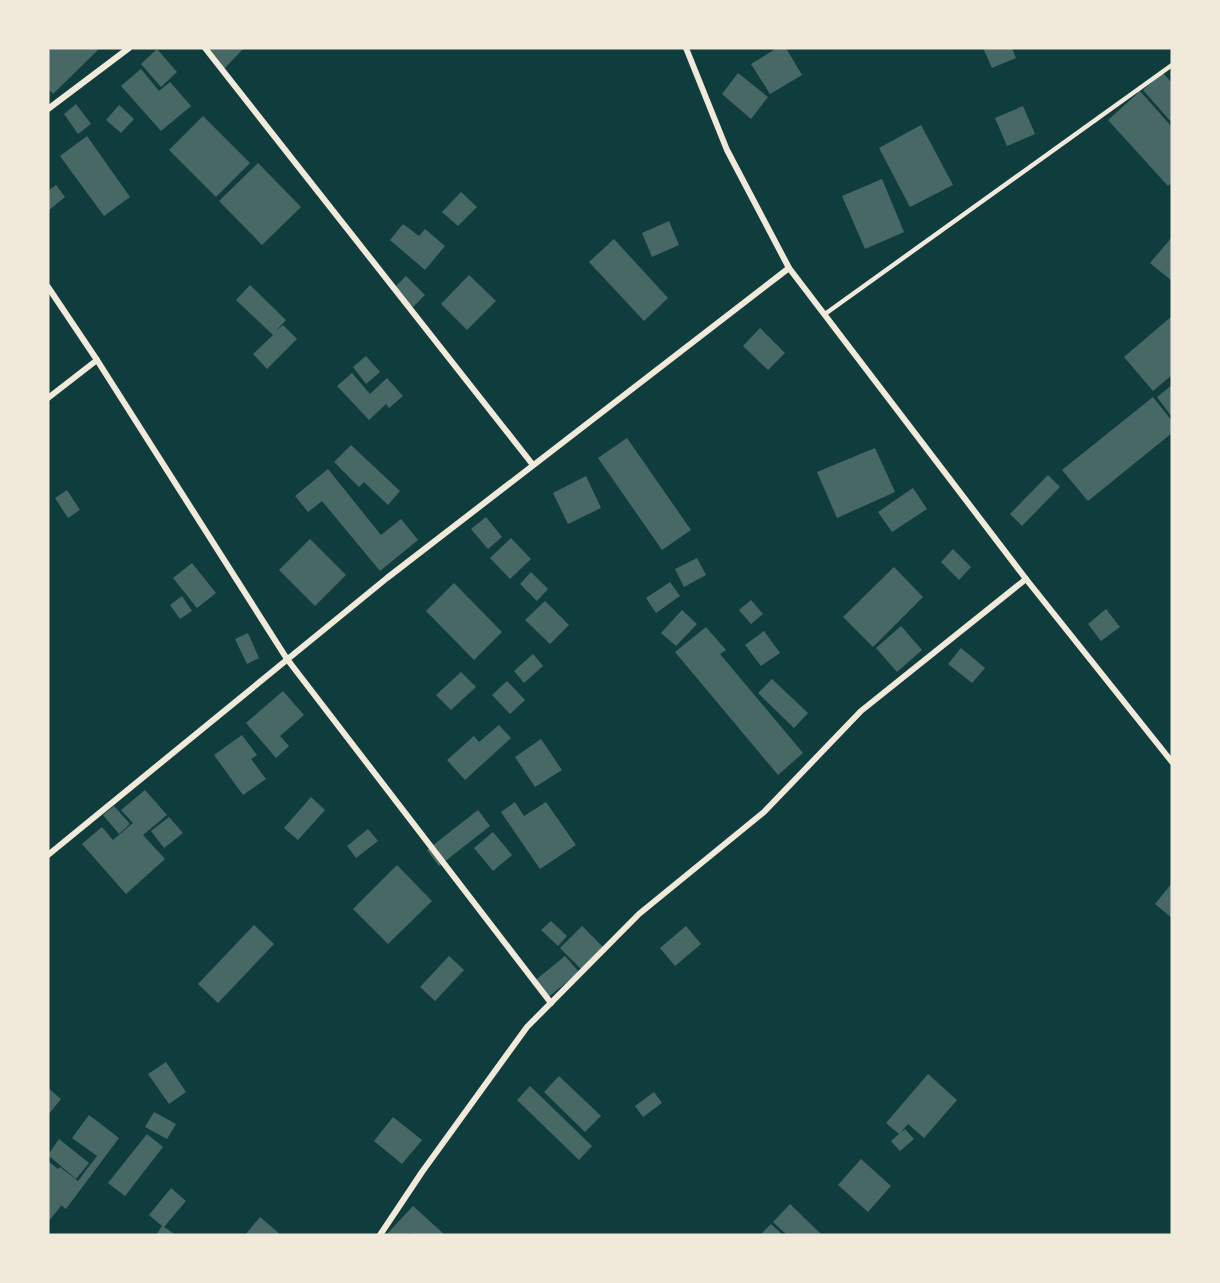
<svg xmlns="http://www.w3.org/2000/svg" width="1220" height="1283" viewBox="0 0 1220 1283" font-family="'Sofia Sans Condensed',sans-serif">
  <style>
    .building { fill: #486865 }
    .lines { fill: none; stroke-linecap: round; stroke-linejoin: round }
    .service { stroke: #f1e9da; stroke-width: 4.5 }
    .minor { stroke: #f1e9da; stroke-width: 6 }
  </style>
  <rect width="100%" height="100%" fill="#0f3d3e"/>
  <g class="building">
    <path d="M48 48H96L98 50 53 94 48 89Z"/>
    <path d="M202 48H244L224 69Z"/>
    <path d="M777 48H786L802 75 770 94 751 64Z"/>
    <path d="M983 48H1012L1016 58 992 68Z"/>
    <path d="M157 49 177 72 161 87 141 64Z"/>
    <path d="M141 69 159 91 170 82 191 106 161 131 121 86Z"/>
    <path d="M738 73 768 97 751 119 722 94Z"/>
    <path d="M1163 73 1172 83V123L1143 90Z"/>
    <path d="M1140 91 1172 127V182L1168 186 1108 120Z"/>
    <path d="M76 104 91 124 78 134 64 114Z"/>
    <path d="M119 105 134 119 121 133 106 120Z"/>
    <path d="M1023 106 1035 134 1007 146 995 118Z"/>
    <path d="M203 116 250 163 216 197 169 150Z"/>
    <path d="M921 125 953 185 910 207 879 148Z"/>
    <path d="M87 136 130 197 104 216 60 156Z"/>
    <path d="M258 163 301 207 262 245 219 201Z"/>
    <path d="M882 179 904 232 865 249 842 196Z"/>
    <path d="M56 185 65 197 48 211V191Z"/>
    <path d="M461 192 477 207 458 226 442 212Z"/>
    <path d="M669 221 679 245 652 257 642 233Z"/>
    <path d="M403 224 419 236 425 229 445 246 425 270 390 240Z"/>
    <path d="M1172 237V281L1150 263Z"/>
    <path d="M614 239 668 298 644 321 589 262Z"/>
    <path d="M469 275 496 301 467 330 441 304Z"/>
    <path d="M406 276 425 295 413 307 394 288Z"/>
    <path d="M250 285 286 320 276 331 283 325 297 339 267 369 253 354 273 335 236 300Z"/>
    <path d="M1172 316V375L1153 391 1124 357Z"/>
    <path d="M760 328 785 353 768 370 743 346Z"/>
    <path d="M366 356 380 372 366 384 353 367Z"/>
    <path d="M352 373 370 394 387 378 403 396 389 408 386 404 369 420 337 386Z"/>
    <path d="M1172 385V417L1157 397Z"/>
    <path d="M1153 397 1172 421V433L1088 501 1062 470Z"/>
    <path d="M627 438 691 530 662 550 598 458Z"/>
    <path d="M351 445 400 491 388 505 364 482 359 487 334 462Z"/>
    <path d="M875 448 895 492 837 518 817 472Z"/>
    <path d="M328 469 381 535 401 519 418 540 380 571 322 501 308 512 295 496Z"/>
    <path d="M1048 475 1060 487 1022 526 1010 514Z"/>
    <path d="M586 476 601 508 568 524 553 493Z"/>
    <path d="M913 488 927 509 892 532 878 512Z"/>
    <path d="M67 490 80 510 68 518 55 498Z"/>
    <path d="M486 517 502 537 488 549 471 529Z"/>
    <path d="M511 538 531 559 510 579 490 558Z"/>
    <path d="M310 539 346 575 315 606 279 570Z"/>
    <path d="M953 549 971 567 959 580 941 562Z"/>
    <path d="M697 558 706 575 684 587 675 569Z"/>
    <path d="M192 563 216 593 197 608 173 578Z"/>
    <path d="M894 567 923 597 873 647 843 617Z"/>
    <path d="M531 572 548 589 537 601 520 584Z"/>
    <path d="M670 582 680 596 656 613 646 598Z"/>
    <path d="M454 583 502 632 474 660 426 611Z"/>
    <path d="M182 596 192 611 180 619 170 605Z"/>
    <path d="M751 600 763 614 751 624 739 610Z"/>
    <path d="M545 601 569 625 550 644 525 620Z"/>
    <path d="M1106 609 1120 627 1101 641 1088 624Z"/>
    <path d="M682 610 697 624 676 646 661 633Z"/>
    <path d="M901 626 922 650 897 672 876 648Z"/>
    <path d="M706 627 726 650 720 654 803 753 778 775 675 652Z"/>
    <path d="M764 631 780 653 761 666 745 645Z"/>
    <path d="M248 633 259 658 247 664 235 639Z"/>
    <path d="M961 648 985 668 972 683 948 664Z"/>
    <path d="M533 654 543 666 524 683 514 671Z"/>
    <path d="M461 672 476 687 451 710 436 695Z"/>
    <path d="M772 679 808 713 794 728 758 693Z"/>
    <path d="M507 681 525 700 510 714 492 695Z"/>
    <path d="M283 691 304 715 280 736 289 746 276 758 246 723Z"/>
    <path d="M499 725 511 738 465 780 447 760 474 736 479 742Z"/>
    <path d="M242 735 257 755 251 759 266 779 243 795 214 755Z"/>
    <path d="M541 739 562 770 535 787 515 757Z"/>
    <path d="M145 790 167 815 143 835 165 859 126 894 82 844 102 827 113 840 133 823 121 810Z"/>
    <path d="M311 797 325 810 298 840 284 828Z"/>
    <path d="M515 802 524 816 546 802 576 845 540 869 501 812Z"/>
    <path d="M114 806 130 824 119 834 103 815Z"/>
    <path d="M478 810 490 826 439 866 427 850Z"/>
    <path d="M169 817 183 833 164 848 151 831Z"/>
    <path d="M368 829 378 841 356 858 347 846Z"/>
    <path d="M493 832 512 855 493 871 474 848Z"/>
    <path d="M397 865 432 901 388 944 353 909Z"/>
    <path d="M1172 883V918L1155 904Z"/>
    <path d="M551 921 567 936 558 946 541 930Z"/>
    <path d="M254 925 274 944 218 1003 198 984Z"/>
    <path d="M582 926 606 950 584 972 560 948Z"/>
    <path d="M686 926 701 944 675 966 660 948Z"/>
    <path d="M449 956 464 970 435 1001 420 987Z"/>
    <path d="M565 956 579 972 546 999 532 983Z"/>
    <path d="M166 1062 186 1092 169 1104 148 1074Z"/>
    <path d="M928 1074 957 1100 924 1138 908 1124 900 1133 905 1129 914 1139 900 1151 891 1141 899 1134 886 1123Z"/>
    <path d="M559 1076 601 1116 585 1132 544 1092Z"/>
    <path d="M530 1086 592 1146 579 1160 517 1100Z"/>
    <path d="M48 1088 61 1099 48 1115Z"/>
    <path d="M654 1092 662 1103 643 1117 635 1106Z"/>
    <path d="M154 1112 176 1124 167 1139 145 1127Z"/>
    <path d="M89 1115 119 1138 66 1209 56 1202 61 1206 48 1222V1161L58 1169 60 1167 78 1181 97 1156 72 1138Z"/>
    <path d="M393 1117 422 1140 402 1164 374 1141Z"/>
    <path d="M147 1134 163 1147 125 1196 108 1183Z"/>
    <path d="M59 1139 89 1163 76 1179 48 1155Z"/>
    <path d="M861 1159 891 1186 868 1212 838 1185Z"/>
    <path d="M171 1188 186 1201 164 1227 176 1235H156L162 1226 149 1215Z"/>
    <path d="M790 1204 822 1235H787L773 1222Z"/>
    <path d="M413 1206 445 1235H412L409 1233 407 1235H386Z"/>
    <path d="M260 1217 281 1235H245Z"/>
    <path d="M771 1224 783 1235H760Z"/>
  </g>
  <g class="lines">
    <path class="service" d="M825 314 1172 65"/>
    <g class="minor">
      <path d="M205 48 533 465"/>
      <path d="M686 48 727 150 789 268"/>
      <path d="M48 109 129 48"/>
      <path d="M48 287 97 360 287 659 551 1003"/>
      <path d="M48 398 97 360"/>
      <path d="M1026 579 1172 762"/>
      <path d="M48 855 387 578 789 268 1026 579 861 711 764 812 639 914 527 1027 422 1172 380 1235"/>
    </g>
  </g>
  <rect width="1220" height="1283" fill="none" stroke="#f1e9da" stroke-width="99"/>
</svg>
